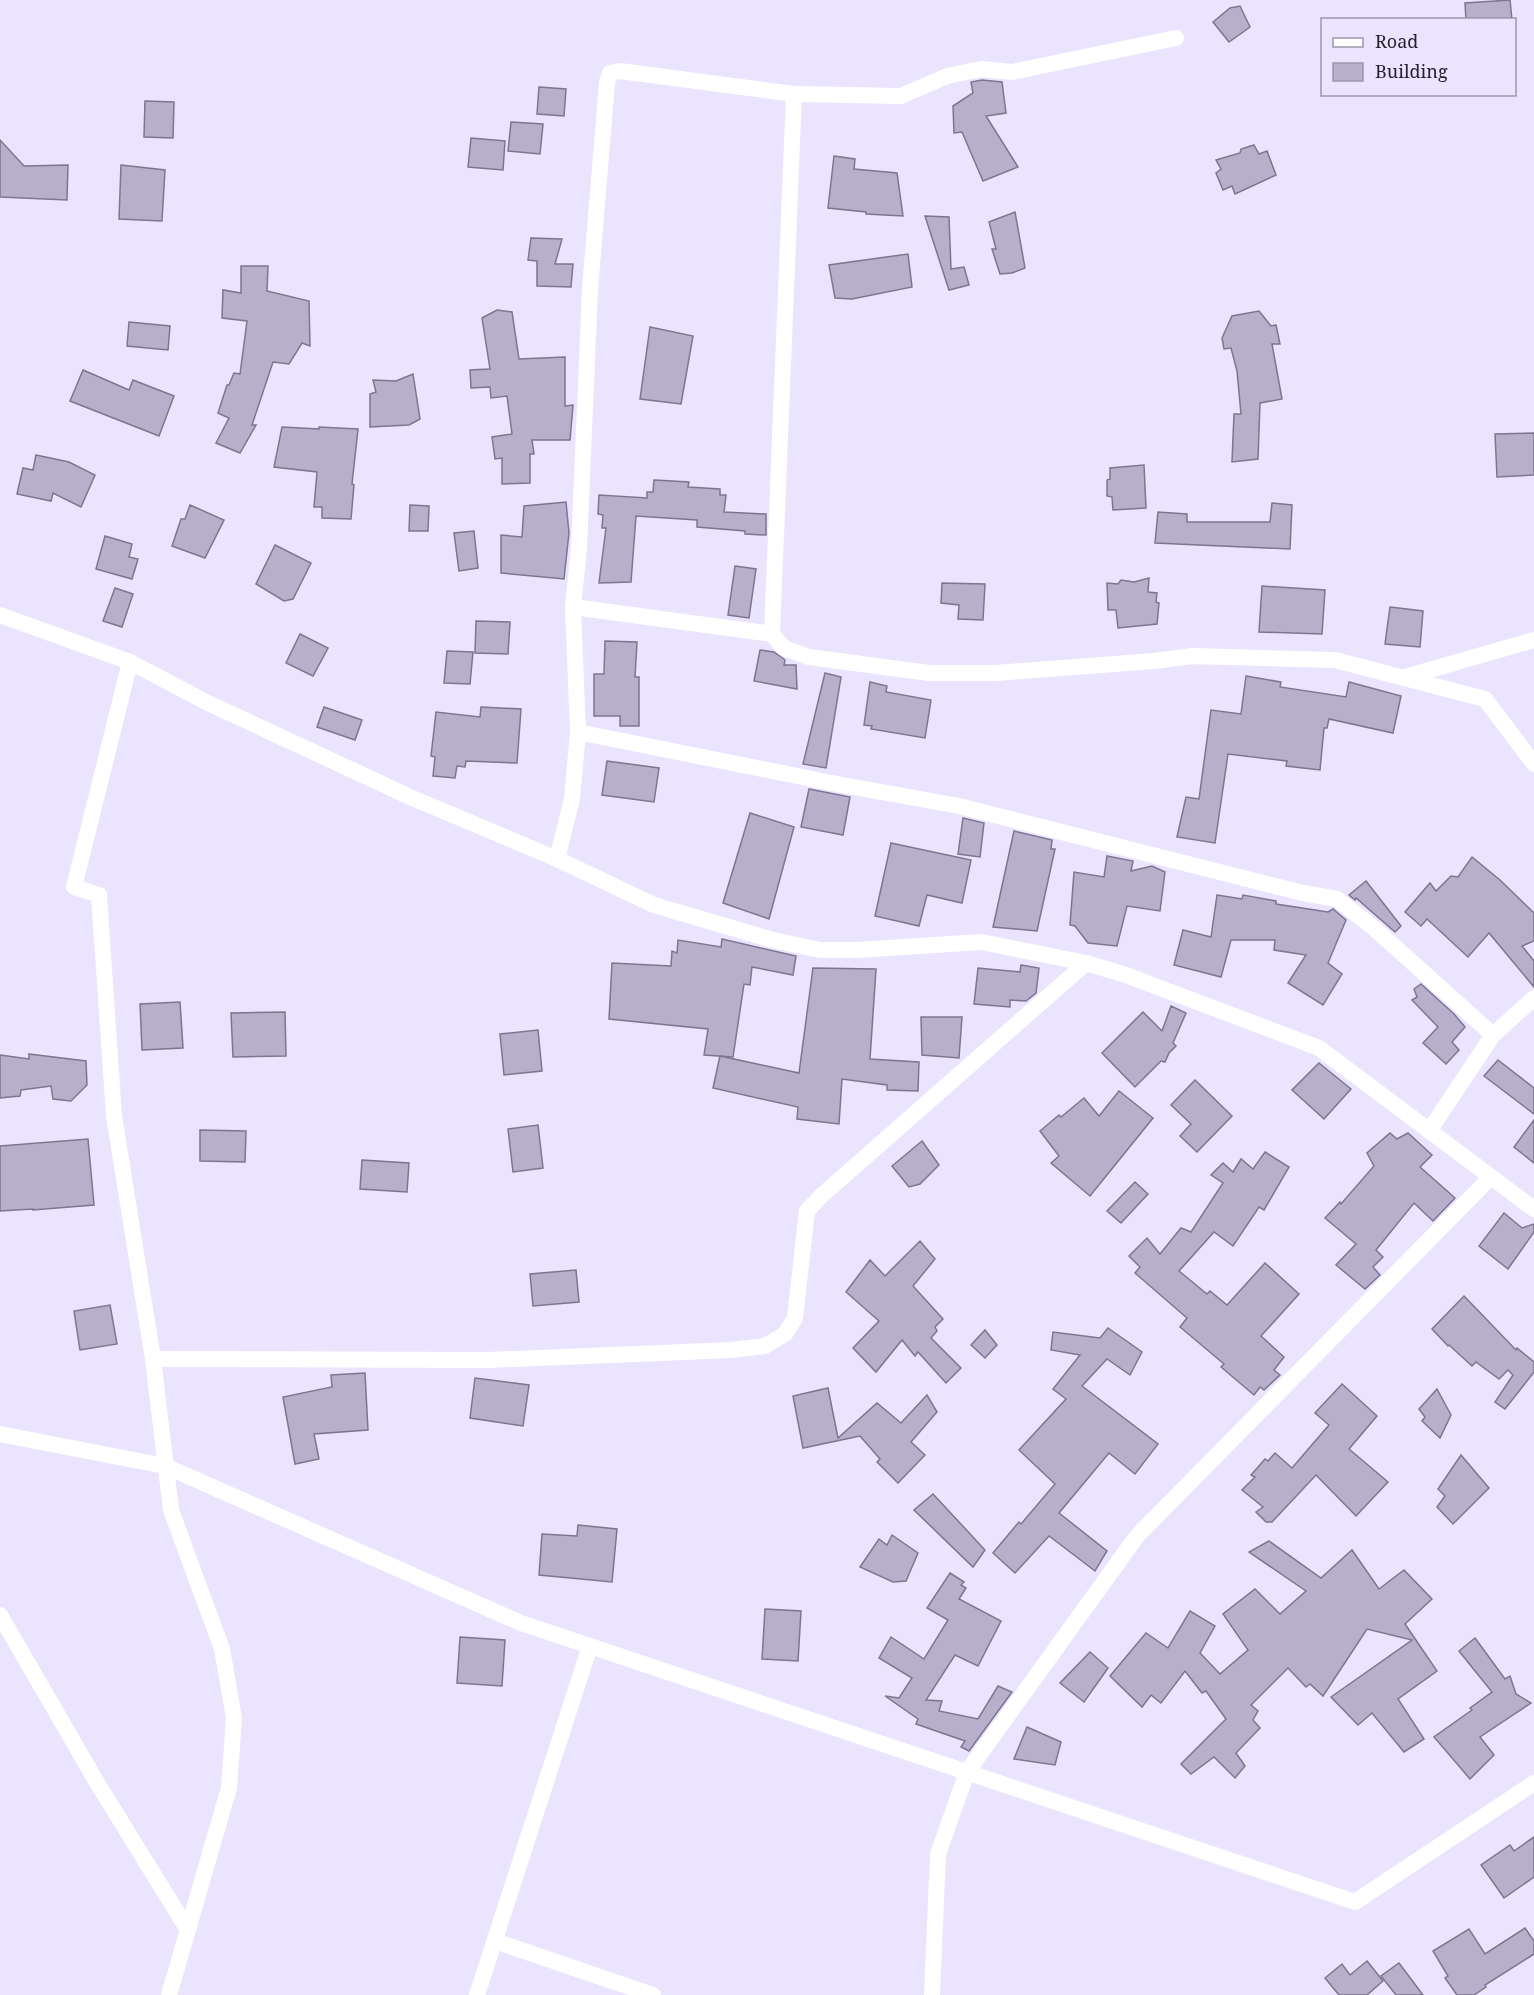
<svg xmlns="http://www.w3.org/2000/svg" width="1534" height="1995" viewBox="0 0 1534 1995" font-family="'Noto Serif',serif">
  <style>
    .building { fill: #b8afcd; stroke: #7d7591; stroke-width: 1.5 }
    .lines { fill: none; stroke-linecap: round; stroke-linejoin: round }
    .street { stroke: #fff; stroke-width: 16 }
  </style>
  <rect width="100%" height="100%" fill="#ebe4fe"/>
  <g class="building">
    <path d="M1510 0 1512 20H1466L1465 3Z"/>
    <path d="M1240 6 1250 27 1229 42 1213 22 1230 8Z"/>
    <path d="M982 80 1002 82 1006 113 986 116 1018 167 983 181 962 132 954 133 953 106 973 93 971 82Z"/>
    <path d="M539 87 566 89 564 116 537 114Z"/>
    <path d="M145 101 174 102 173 138 144 137Z"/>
    <path d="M511 122 543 124 540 154 508 151Z"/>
    <path d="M471 138 505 141 503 170 468 167Z"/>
    <path d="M0 140 24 166 68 165 67 200 0 197Z"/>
    <path d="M1254 145 1259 154 1267 151 1276 175 1235 194 1232 186 1223 190 1216 173 1221 169 1216 160 1240 153 1241 149Z"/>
    <path d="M834 156 855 159 854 169 897 173 903 216 866 214V212L828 208Z"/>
    <path d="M121 165 165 170 162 221 119 219Z"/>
    <path d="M1015 212 1025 268 1012 273 1000 274 992 249H996L989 222Z"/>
    <path d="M925 216 949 217 951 269 964 267 969 285 949 290Z"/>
    <path d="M531 238 562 239 555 264H573L571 287 537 286V261L528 260Z"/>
    <path d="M908 254 912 287 852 299 835 298 829 265Z"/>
    <path d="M241 266H268L267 291 309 301 310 346 302 343 289 364 273 362 252 425H256L240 453 216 443 229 418 218 413 227 385H229L234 373 240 374 247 321 222 318 223 290 241 293Z"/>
    <path d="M497 310 512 312 519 359 565 357V406L573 405 570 440H532L534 454H530V483L502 484V458L495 459 492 437 512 434 507 396 491 398 490 387 471 388 470 370 490 369 482 318Z"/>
    <path d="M1259 311 1271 326 1276 325 1280 344H1272L1282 399 1260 403 1258 459 1232 462 1234 414H1241L1237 371 1231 348 1224 349 1222 338 1232 316Z"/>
    <path d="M129 322 170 326 168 350 127 346Z"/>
    <path d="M650 327 693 336 681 404 640 399Z"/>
    <path d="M83 370 129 390 133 380 174 396 159 436 70 401Z"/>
    <path d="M413 374 420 419 409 425 370 427V394L376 392 373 380 396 381Z"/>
    <path d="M282 427 319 429V427L358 429 352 484 354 485 351 519 322 518V507H314L317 472 274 467Z"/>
    <path d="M1534 433V475L1497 477 1495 434Z"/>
    <path d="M36 455 69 462 95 475 81 507 53 493 51 501 17 494 23 468 33 470Z"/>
    <path d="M1144 465 1146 508 1113 510 1112 497 1107 496V480L1110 479V468Z"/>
    <path d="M654 480 689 482 688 487 720 489V495H726L724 512 766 514V535L745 534V531L697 527V520L636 516 631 582 599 583 606 528H602L603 515 598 514 599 495 647 498V492H653Z"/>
    <path d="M566 502 569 533 564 579 501 573V535L522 537 524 506Z"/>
    <path d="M1272 503 1292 505 1290 549 1155 543 1158 512 1187 514V522H1270Z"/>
    <path d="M190 505 224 520 205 558 172 546 181 519H185Z"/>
    <path d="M410 505 429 506 428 531H409Z"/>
    <path d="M474 531 478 568 459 571 454 533Z"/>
    <path d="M105 536 132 544 129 557 138 559 132 579 96 569Z"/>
    <path d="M275 545 311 563 293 599 284 601 256 584Z"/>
    <path d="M735 566 756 569 749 618 728 615Z"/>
    <path d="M1149 578 1148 592 1157 593 1156 602 1159 603 1157 624 1118 628 1116 610H1108L1107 583 1118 584 1121 580 1134 582Z"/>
    <path d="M942 583 985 584 983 620 958 619 959 605 941 603Z"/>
    <path d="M1262 586 1325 590 1322 634 1259 632Z"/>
    <path d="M115 588 133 594 122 627 103 621Z"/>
    <path d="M1390 607 1423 611 1420 647 1385 644Z"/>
    <path d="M476 621 510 622 508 654 475 653Z"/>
    <path d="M300 634 328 648 313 676 286 663Z"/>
    <path d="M605 641 637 642 635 677H639V726H620V716H594V674H604Z"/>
    <path d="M760 650 774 652 785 660 784 665H796L797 689 754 681Z"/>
    <path d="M447 651 473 652 470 684 444 683Z"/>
    <path d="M825 673 841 677 826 768 803 764Z"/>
    <path d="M1246 676 1281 682 1280 687 1346 697 1349 682 1401 696 1393 733 1329 719 1327 728H1324L1320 770 1286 766 1287 761 1228 754 1215 843 1177 837 1186 797 1199 799 1211 710 1241 714Z"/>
    <path d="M870 682 887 686 886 692 931 700 925 738 871 729 872 726 864 725Z"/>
    <path d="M324 707 362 720 355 740 317 727Z"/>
    <path d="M481 707 521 709 517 763 466 761 465 767 457 766 455 778 433 776 435 757 431 756 436 712 480 717Z"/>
    <path d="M607 761 659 768 654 802 602 795Z"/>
    <path d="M809 789 850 797 843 835 801 827Z"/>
    <path d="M750 813 794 827 769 919 723 903Z"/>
    <path d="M963 818 984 823 980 857 958 854Z"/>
    <path d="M1014 831 1052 840 1051 849H1055L1037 931 993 927Z"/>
    <path d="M891 843 971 860 962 903 927 895 919 926 875 916Z"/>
    <path d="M1107 856 1133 861 1131 871 1152 866 1165 872 1160 911 1127 906 1117 946 1088 943 1075 926 1070 925 1074 872 1104 877Z"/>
    <path d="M1472 857 1500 880 1534 913V941L1522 946 1534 961V987L1489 933 1468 957 1427 919 1421 926 1405 912 1430 883 1436 891 1451 876 1458 877Z"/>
    <path d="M1366 881 1401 926 1395 932 1356 898 1355 900 1349 895Z"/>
    <path d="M1217 895 1242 899 1243 895 1276 901V904L1328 912 1333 909 1346 920 1328 963 1342 974 1323 1005 1288 983 1306 955 1274 950 1275 940H1231L1221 977 1174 965 1183 930 1211 937Z"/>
    <path d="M722 939 796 956 793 975 752 967 750 985 744 984 733 1057 704 1055 708 1029 609 1019 612 963 671 966 672 951 677 953 678 940 721 947Z"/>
    <path d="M1021 965 1039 968 1036 993 1026 1001 1010 1000V1007L974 1004 978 968 1020 972Z"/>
    <path d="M813 968 876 969 870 1059 919 1062 918 1091 887 1090V1085L842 1079 839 1124 797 1119 798 1107 713 1088 720 1056 799 1073Z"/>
    <path d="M1421 984 1454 1014 1465 1027 1452 1042 1459 1050 1446 1064 1423 1043 1438 1027 1412 1000 1417 997 1414 989Z"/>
    <path d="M180 1002 183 1048 142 1050 140 1004Z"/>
    <path d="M1171 1006 1186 1013 1173 1043 1176 1046 1169 1053 1165 1062 1161 1061 1135 1087 1102 1053 1143 1012 1162 1031Z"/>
    <path d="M285 1012 286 1056 233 1057 231 1013Z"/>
    <path d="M921 1017H962L959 1058 922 1055Z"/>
    <path d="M538 1030 542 1071 504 1075 500 1034Z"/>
    <path d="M29 1054 86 1061 87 1085 71 1101 53 1099 51 1086 21 1090 20 1096 0 1098V1055L29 1059Z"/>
    <path d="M1498 1060 1534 1088V1114L1484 1076Z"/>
    <path d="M1319 1063 1351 1089 1324 1119 1292 1090Z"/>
    <path d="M1195 1080 1232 1116 1197 1152 1180 1136 1191 1124 1171 1105Z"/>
    <path d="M1119 1091 1153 1118 1090 1196 1051 1163 1059 1156 1040 1131 1059 1115 1061 1117 1084 1098 1099 1116Z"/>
    <path d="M1534 1120V1163L1514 1147Z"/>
    <path d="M538 1125 543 1168 513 1172 508 1129Z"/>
    <path d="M200 1130 246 1131 245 1162 200 1161Z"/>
    <path d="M1390 1133 1397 1139 1408 1133 1432 1155 1420 1167 1455 1198 1433 1221 1414 1203 1376 1250 1383 1257 1373 1267 1380 1275 1365 1289 1336 1265 1356 1244 1325 1218 1340 1202 1341 1204 1374 1166 1367 1153Z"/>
    <path d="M88 1139 94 1205 33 1210V1209L0 1211V1146Z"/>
    <path d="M922 1141 939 1165 920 1184 909 1187 892 1166Z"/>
    <path d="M1265 1152 1289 1167 1264 1210 1259 1207 1233 1246 1214 1232 1179 1271 1207 1294 1210 1291 1227 1305 1265 1263 1299 1294 1261 1336 1284 1357 1274 1370 1280 1375 1264 1390 1260 1387 1254 1395 1221 1367 1224 1364 1180 1327 1187 1318 1135 1273 1140 1267 1129 1256 1147 1238 1160 1254 1181 1228 1191 1232 1223 1183 1211 1175 1223 1163 1233 1172 1241 1159 1253 1169Z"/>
    <path d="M362 1160 409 1163 407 1192 360 1189Z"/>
    <path d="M1135 1182 1148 1194 1121 1223 1107 1211Z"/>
    <path d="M1504 1213 1522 1228 1534 1224V1232L1508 1269 1479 1246Z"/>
    <path d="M920 1241 935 1259 913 1286 943 1319 935 1327 937 1331 931 1338 961 1368 946 1383 918 1352 915 1356 902 1340 876 1372 853 1348 879 1321 846 1292 870 1260 885 1276Z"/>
    <path d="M576 1270 579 1302 533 1306 530 1274Z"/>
    <path d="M1464 1296 1516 1350 1517 1348 1534 1362V1372L1505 1409 1495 1402 1513 1375 1508 1370 1499 1379 1476 1362 1472 1366 1449 1345 1448 1346 1432 1329Z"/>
    <path d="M110 1305 117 1344 80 1350 74 1311Z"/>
    <path d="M1108 1328 1142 1352 1130 1375 1107 1359 1082 1386 1158 1444 1135 1474 1109 1453 1059 1513 1107 1551 1095 1571 1049 1536 1015 1573 993 1553 1019 1522 1021 1524 1055 1484 1019 1450 1066 1399 1053 1389 1080 1355 1051 1350 1053 1332 1100 1338Z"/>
    <path d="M985 1330 997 1345 985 1358 971 1345Z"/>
    <path d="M365 1373 368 1430 314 1434 319 1459 295 1464 283 1397 332 1387 331 1375Z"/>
    <path d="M475 1378 529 1385 523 1426 470 1418Z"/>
    <path d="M1342 1384 1377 1416 1349 1449 1388 1482 1356 1516 1316 1475 1272 1522H1266L1256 1512 1263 1507 1242 1490 1255 1477 1251 1475 1265 1459 1268 1461 1275 1453 1292 1468 1329 1425 1315 1413Z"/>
    <path d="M828 1388 838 1438 877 1403 901 1423 927 1395 937 1412 911 1442 925 1455 898 1483 877 1462 880 1459 860 1436 803 1448 793 1396Z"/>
    <path d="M1437 1389 1451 1415 1440 1438 1422 1421 1425 1417 1419 1409Z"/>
    <path d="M1461 1455 1489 1488 1453 1524 1437 1507 1445 1496 1438 1489Z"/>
    <path d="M933 1494 985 1550 973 1567 914 1510Z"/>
    <path d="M578 1525 617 1529 612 1582 539 1575 542 1534 577 1536Z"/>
    <path d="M892 1535 918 1553 906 1581 893 1582 860 1567 879 1539 887 1545Z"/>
    <path d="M1269 1541 1321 1578 1352 1550 1379 1589 1404 1570 1432 1599 1405 1624 1437 1671 1398 1699 1424 1739 1404 1752 1372 1713 1358 1725 1331 1697 1412 1640 1367 1629 1323 1696 1310 1684 1306 1687 1288 1668 1251 1705 1258 1711 1253 1720 1260 1728 1236 1753 1245 1766 1235 1778 1214 1757 1191 1774 1181 1764 1226 1719 1206 1691 1202 1693 1185 1671 1161 1703 1151 1695 1142 1707 1110 1676 1146 1633 1168 1648 1190 1611 1215 1626 1200 1653 1220 1674 1248 1650 1223 1614 1255 1589 1280 1614 1306 1591 1249 1552Z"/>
    <path d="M950 1573 964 1582 961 1585 966 1588 959 1599 1001 1621 978 1666 955 1655 926 1700 942 1701 939 1711 978 1719 998 1686 1012 1692 969 1751 961 1747 965 1741 916 1724 918 1719 885 1696 899 1698 912 1678 879 1658 891 1637 924 1659 948 1620 927 1608Z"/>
    <path d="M765 1609 801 1611 798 1661 762 1659Z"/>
    <path d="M460 1637 505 1640 502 1686 457 1683Z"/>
    <path d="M1475 1638 1505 1679 1510 1676 1516 1694 1531 1703 1480 1737 1494 1755 1470 1779 1434 1737 1472 1710 1470 1708 1492 1692 1459 1651Z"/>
    <path d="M1090 1652 1108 1668 1084 1702 1060 1683Z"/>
    <path d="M1027 1727 1061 1742 1055 1765 1014 1759Z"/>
    <path d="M1534 1837V1877L1504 1898 1481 1865 1510 1845 1514 1851Z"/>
    <path d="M1525 1928 1534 1941V1954L1485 1985 1486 1987 1474 1995H1457L1445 1978 1448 1976 1433 1951 1469 1929 1485 1954Z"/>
    <path d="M1367 1961 1383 1981 1367 1995H1339L1325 1978 1342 1964 1350 1975Z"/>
    <path d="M1399 1963 1423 1995H1396L1381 1976Z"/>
  </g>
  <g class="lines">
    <g class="street">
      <path d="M794 94 772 634 784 648 809 657 929 673H996L1154 661 1192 656 1335 660 1485 699 1534 764"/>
      <path d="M573 607 772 634"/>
      <path d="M0 615 130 662 206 702 410 797 557 859 654 905 773 940 820 950H857L981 942 1086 963 1126 975 1319 1048 1534 1209"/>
      <path d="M130 662 74 887 99 895 114 1116 153 1359 171 1510 222 1649 234 1718 229 1788 169 1995"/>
      <path d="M1405 677 1534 640"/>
      <path d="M578 732 837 784 959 806 1303 893 1337 899 1375 929 1493 1035"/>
      <path d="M557 859 572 799 578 732 573 607 579 548 590 289 607 83 610 73 620 71 794 94 901 96 947 76 981 69 1012 72 1176 38"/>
      <path d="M1429 1131 1493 1035 1534 998"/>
      <path d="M153 1359 488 1360 732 1350 765 1346 785 1334 795 1318 807 1211 821 1196 1086 963"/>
      <path d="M0 1434 165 1466 521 1623 1355 1902 1534 1783"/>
      <path d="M0 1615 96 1781 188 1930"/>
      <path d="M495 1941 653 1995"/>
      <path d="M477 1995 590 1646"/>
      <path d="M932 1995 938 1854 967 1772 1137 1536 1490 1178"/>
    </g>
  </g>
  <rect x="1321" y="18" width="195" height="78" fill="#ebe4fe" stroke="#9c96aa" stroke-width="1.5"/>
  <rect x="1333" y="38" width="30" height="9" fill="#ffffff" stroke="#9c96aa" stroke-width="1.5"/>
  <text x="1375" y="48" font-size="18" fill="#25212d">Road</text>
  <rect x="1333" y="63" width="30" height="18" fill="#b8afcd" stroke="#9c96aa" stroke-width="1.5"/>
  <text x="1375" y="78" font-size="18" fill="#25212d">Building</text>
</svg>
